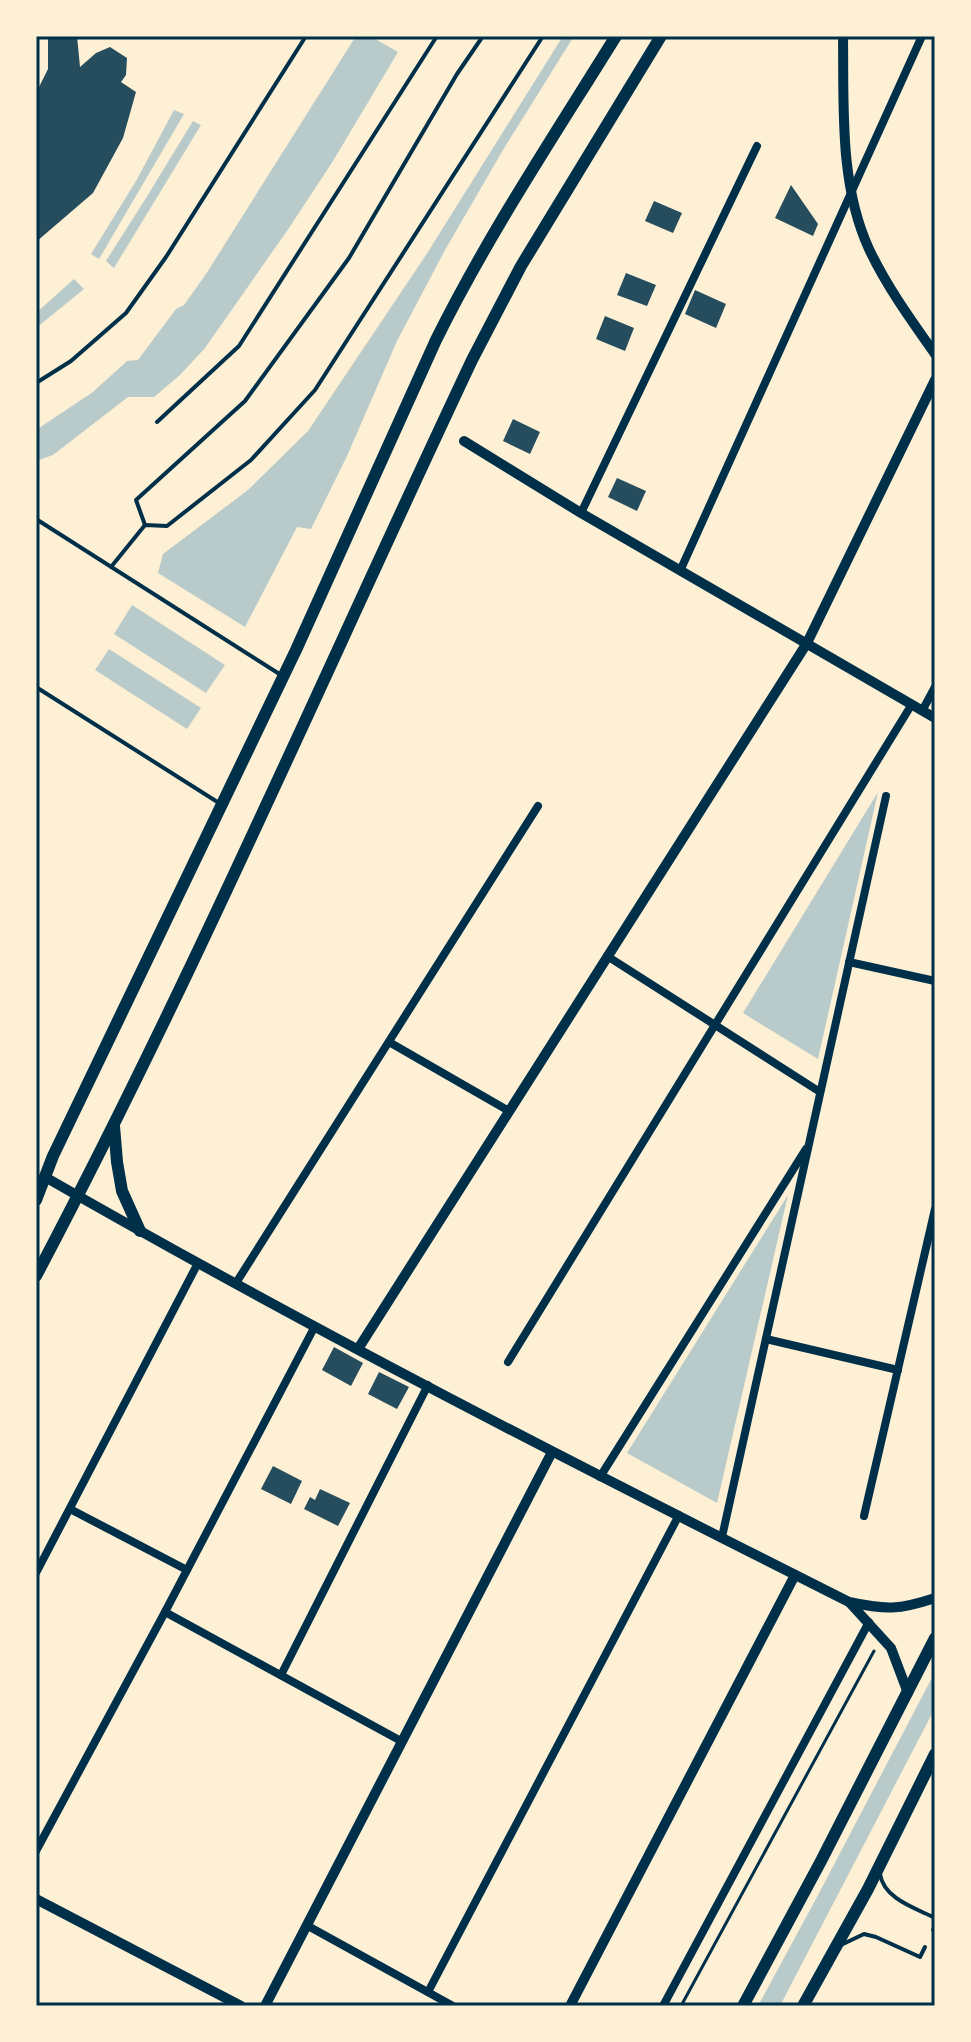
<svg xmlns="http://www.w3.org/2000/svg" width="971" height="2042" viewBox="0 0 971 2042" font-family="'Nunito Sans',sans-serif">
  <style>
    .green { fill: #b9caca }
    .building { fill: #264d5e }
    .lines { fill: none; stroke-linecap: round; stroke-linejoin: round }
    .path { stroke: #003049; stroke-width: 3 }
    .service { stroke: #003049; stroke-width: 4 }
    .minor { stroke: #003049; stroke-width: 8 }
    .tertiary { stroke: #003049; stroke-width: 10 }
    .secondary { stroke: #003049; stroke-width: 12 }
    .neatline { fill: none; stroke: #003049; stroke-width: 3 }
  </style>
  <rect width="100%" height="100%" fill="#fdf0d5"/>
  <g class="green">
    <path d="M356 36H370L398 52 333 161 289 228 205 348 180 375 154 397H128L53 455 36 461V430L93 392 127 361 138 360 176 309 184 305 206 274Z"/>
    <path d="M563 36H574L503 150 445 250 397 341 347 456 311 529 297 527 245 627 158 573 163 554 248 490 308 431 426 255Z"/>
    <path d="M174 110 184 114 99 259 91 254 136 181Z"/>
    <path d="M193 121 201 125 114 268 106 261 146 198Z"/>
    <path d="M74 279 84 289 36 328V313Z"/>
    <path d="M132 605 225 665 206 693 114 634Z"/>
    <path d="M109 649 201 708 187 729 95 670Z"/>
    <path d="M878 792 818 1059 743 1013Z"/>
    <path d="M788 1195 717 1503 627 1453Z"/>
    <path d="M935 1672V1708L795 1977 780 2006H758L817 1897Z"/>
  </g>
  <g class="building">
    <path d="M48 36H77L80 67 96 53 110 47 127 58 126 75 121 82 136 92 123 138 93 193 36 242V93L48 69Z"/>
    <path d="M791 185 818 224 813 236 775 218Z"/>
    <path d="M654 201 682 213 673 233 645 221Z"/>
    <path d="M626 273 656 285 647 306 617 295Z"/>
    <path d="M695 290 726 304 716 328 685 314Z"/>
    <path d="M605 316 634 328 625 351 596 339Z"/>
    <path d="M513 419 540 432 530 454 503 441Z"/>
    <path d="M617 478 646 491 637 511 608 497Z"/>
    <path d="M334 1347 363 1363 351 1386 322 1370Z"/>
    <path d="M379 1372 409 1387 397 1409 368 1394Z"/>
    <path d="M273 1466 302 1481 291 1504 261 1489Z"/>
    <path d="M320 1489 350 1503 338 1526 304 1509 310 1497 315 1500Z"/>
  </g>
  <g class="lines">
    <path class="path" d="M681 2006 874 1651"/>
    <g class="service">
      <path d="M36 383 71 361 126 313 166 257 306 36"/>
      <path d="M157 422 239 346 437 36"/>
      <path d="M36 519 281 675"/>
      <path d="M145 525 136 500 245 401 349 258 457 74 483 36"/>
      <path d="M111 567 145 525 167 526 251 460 315 390 543 36"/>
      <path d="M36 687 219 803"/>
      <path d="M880 1874C884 1899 915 1908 935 1918"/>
      <path d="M933 1930 935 1926"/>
      <path d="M843 1944 864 1934 876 1937 920 1957 925 1947"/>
    </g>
    <g class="minor">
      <path d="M581 513 757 146"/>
      <path d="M680 571 922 36"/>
      <path d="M922 711 935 687"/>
      <path d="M607 956 820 1092"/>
      <path d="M849 962 935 981"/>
      <path d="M389 1042 509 1111"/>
      <path d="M236 1283 538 806"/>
      <path d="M766 1339 898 1370"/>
      <path d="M508 1362 912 704"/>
      <path d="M600 1477 806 1149"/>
      <path d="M70 1509 187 1570"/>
      <path d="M864 1516 935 1209"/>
      <path d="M722 1537 886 796"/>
      <path d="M36 1573 198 1263"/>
      <path d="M165 1612 401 1741"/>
      <path d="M281 1675 428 1385"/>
      <path d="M36 1851 165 1612 315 1326"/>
      <path d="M308 1926 453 2006"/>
      <path d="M428 1992 679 1515"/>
      <path d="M663 2006 869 1622"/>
    </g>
    <g class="tertiary">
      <path d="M843 36C844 106 839 184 869 249 887 287 911 320 935 354"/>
      <path d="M464 441 581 513 935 718"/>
      <path d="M45 1177C308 1328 578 1466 849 1602 886 1610 899 1610 935 1598"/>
      <path d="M358 1349 807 643 935 380"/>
      <path d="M850 1603 891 1648 908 1693"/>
      <path d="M36 1899 241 2006"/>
      <path d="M265 2006 552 1452"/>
      <path d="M570 2006 795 1575"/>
    </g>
    <g class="secondary">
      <path d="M114 1126 117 1162 122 1191 140 1231"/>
      <path d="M36 1200 53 1156 296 650 436 340C488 235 554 136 616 36"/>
      <path d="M36 1276C194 977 328 665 472 360L521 266 661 36"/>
      <path d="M743 2006 821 1861 935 1638"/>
      <path d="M803 2006 868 1889 935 1754"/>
    </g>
  </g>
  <rect width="971" height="2042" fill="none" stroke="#fdf0d5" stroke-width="76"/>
  <rect x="38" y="38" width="895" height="1966" class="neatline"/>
</svg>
